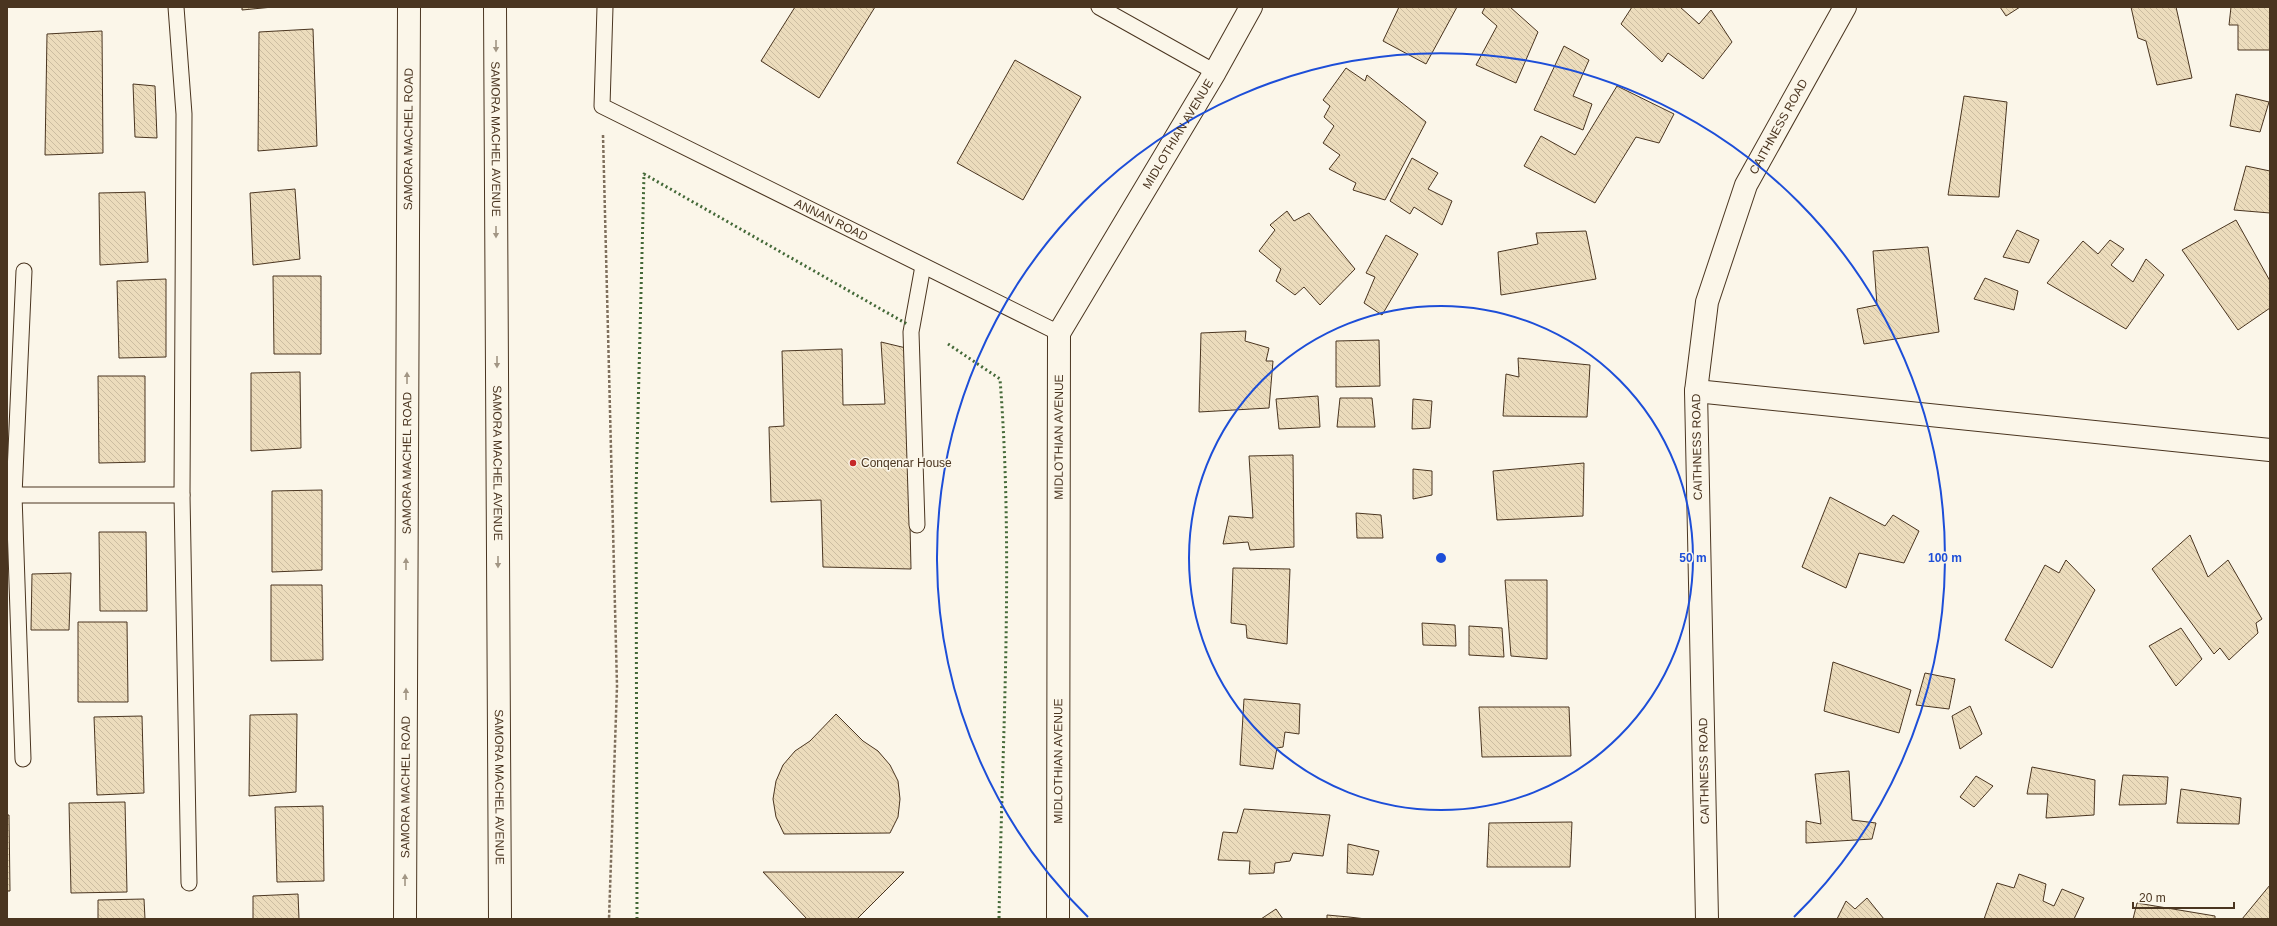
<svg xmlns="http://www.w3.org/2000/svg" width="2277" height="926" viewBox="0 0 2277 926" font-family="Arial,sans-serif">
  <style>
    .building { fill: url(#building-back-hatch); stroke: #4a3520 }
    .lines { fill: none; stroke-linecap: round; stroke-linejoin: round }
    .service-casing { stroke: #4a3520; stroke-width: 17 }
    .minor-casing { stroke: #4a3520; stroke-width: 24 }
    .trunk-casing { stroke: #4a3520; stroke-width: 24 }
    .path { stroke: #7f6f5c; stroke-width: 2.5; stroke-dasharray: 3 2; stroke-linecap: butt }
    .service { stroke: #fbf6e9; stroke-width: 15 }
    .minor { stroke: #fbf6e9; stroke-width: 22 }
    .trunk { stroke: #fbf6e9; stroke-width: 22 }
    .hedge { stroke: #436837; stroke-width: 3; stroke-dasharray: 2 3; stroke-linecap: butt }
    .oneway { fill: #a29684 }
    .ring { fill: none; stroke: #1d4ed8; stroke-width: 2 }
    .poi-dot { fill: #c62828; stroke: #fbf6e9; stroke-width: 1.5 }
    .labels { text-anchor: middle; stroke-width: 3; stroke-linejoin: round; paint-order: stroke }
    .street-label { font-size: 12px; fill: #4a3520; stroke: #fbf6e9 }
    .poi-label { font-size: 12px; fill: #4a3520; stroke: #fbf6e9; text-anchor: start }
    .centre { fill: #1d4ed8; stroke: #fbf6e9; stroke-width: 2 }
    .ring-label { font-size: 12px; text-anchor: middle; font-weight: bold; fill: #1d4ed8; stroke: #fbf6e9; stroke-width: 3; stroke-linejoin: round; paint-order: stroke }
  </style>
  <defs>
    <pattern id="building-back-hatch" width="6" height="6" patternUnits="userSpaceOnUse"><rect width="6" height="6" fill="#ecdcbc"/><path d="M-1 5l2 2M0 0l6 6M5-1l2 2" fill="none" stroke="#ccbda1"/></pattern>
  </defs>
  <rect width="100%" height="100%" fill="#fbf6e9"/>
  <g class="building">
    <path d="M242 7H273L242 10Z"/>
    <path d="M795 7H875L819 98 761 61Z"/>
    <path d="M1399 7H1457L1426 64 1383 41Z"/>
    <path d="M1485 7H1510L1538 32 1516 83 1476 65 1497 26 1482 13Z"/>
    <path d="M1632 7H1680L1699 24 1711 10 1732 42 1703 79 1668 53 1662 62 1621 24Z"/>
    <path d="M2000 7H2020L2006 16Z"/>
    <path d="M2131 7H2176L2192 78 2157 85 2146 41 2138 38Z"/>
    <path d="M2231 7H2270V50H2238V25H2229Z"/>
    <path d="M313 29 317 146 258 151 259 32Z"/>
    <path d="M102 31 103 153 45 155 47 34Z"/>
    <path d="M1564 46 1589 60 1573 96 1592 104 1583 130 1534 110Z"/>
    <path d="M1015 60 1081 97 1023 200 957 163Z"/>
    <path d="M1346 68 1365 81 1367 75 1426 122 1385 200 1353 190 1356 183 1329 169 1340 155 1323 143 1334 126 1324 117 1330 106 1323 100Z"/>
    <path d="M133 84 155 86 157 138 135 137Z"/>
    <path d="M1617 86 1674 114 1659 143 1636 137 1595 203 1524 166 1541 136 1575 155Z"/>
    <path d="M2236 94 2269 102 2260 132 2230 126Z"/>
    <path d="M1964 96 2007 102 1999 197 1948 195Z"/>
    <path d="M1412 158 1438 173 1428 189 1452 201 1442 225 1414 207 1410 214 1390 201Z"/>
    <path d="M2246 166 2270 171V213L2234 210Z"/>
    <path d="M295 189 300 259 253 265 250 193Z"/>
    <path d="M145 192 148 262 100 265 99 193Z"/>
    <path d="M1287 211 1294 221 1309 213 1355 269 1320 305 1304 287 1295 295 1276 281 1281 269 1259 251 1275 230 1270 225Z"/>
    <path d="M2236 220 2270 281V308L2238 330 2182 250Z"/>
    <path d="M2017 230 2039 240 2029 263 2003 257Z"/>
    <path d="M1586 231 1596 279 1501 295 1498 252 1538 244 1536 233Z"/>
    <path d="M1386 235 1418 254 1382 315 1364 303 1375 277 1366 273Z"/>
    <path d="M2110 240 2124 249 2111 265 2133 282 2146 259 2164 275 2126 329 2047 283 2083 241 2098 254Z"/>
    <path d="M1928 247 1939 332 1864 344 1857 309 1877 305 1873 251Z"/>
    <path d="M273 276H321V354H274Z"/>
    <path d="M1985 278 2018 291 2014 310 1974 299Z"/>
    <path d="M166 279V357L119 358 117 281Z"/>
    <path d="M1246 331 1245 341 1269 348 1266 361H1273L1269 408 1199 412 1201 333Z"/>
    <path d="M1379 340 1380 386 1336 387V341Z"/>
    <path d="M881 342 906 348 911 569 823 567 821 500 771 502 769 427 784 426 782 351 842 349 843 405 885 404Z"/>
    <path d="M1518 358 1590 365 1587 417 1503 416 1506 374 1519 377Z"/>
    <path d="M300 372 301 448 251 451V373Z"/>
    <path d="M98 376H145V462L99 463Z"/>
    <path d="M1318 396 1320 427 1279 429 1276 399Z"/>
    <path d="M1340 398H1372L1375 427H1337Z"/>
    <path d="M1413 399 1432 401 1430 428 1412 429Z"/>
    <path d="M1293 455 1294 547 1250 550 1248 542 1223 544 1229 516 1253 518 1249 456Z"/>
    <path d="M1584 463 1583 516 1497 520 1493 471Z"/>
    <path d="M1413 469 1432 471V495L1413 499Z"/>
    <path d="M322 490V570L272 572V491Z"/>
    <path d="M1830 497 1885 526 1893 515 1919 531 1904 563 1859 553 1846 588 1802 567Z"/>
    <path d="M1356 513 1381 515 1383 538H1357Z"/>
    <path d="M99 532H146L147 611H100Z"/>
    <path d="M2190 535 2208 577 2228 560 2262 619 2256 623 2258 633 2229 660 2220 648 2214 654 2152 569Z"/>
    <path d="M2066 560 2095 590 2052 668 2005 640 2045 565 2059 573Z"/>
    <path d="M1233 568 1290 569 1287 644 1247 638 1246 625 1231 623Z"/>
    <path d="M71 573 69 630H31L32 574Z"/>
    <path d="M1505 580H1547V659L1511 656Z"/>
    <path d="M271 585H322L323 660 271 661Z"/>
    <path d="M78 622H127L128 702H78Z"/>
    <path d="M1422 623 1455 625 1456 646 1423 645Z"/>
    <path d="M1469 626 1502 628 1504 657 1469 655Z"/>
    <path d="M2181 628 2202 659 2176 686 2149 646Z"/>
    <path d="M1833 662 1911 690 1899 733 1824 711Z"/>
    <path d="M1925 673 1955 679 1949 709 1916 705Z"/>
    <path d="M1244 699 1300 704 1299 734 1285 732 1283 747 1277 748 1273 769 1240 765Z"/>
    <path d="M1970 706 1982 734 1960 749 1952 716Z"/>
    <path d="M1479 707H1569L1571 756 1482 757Z"/>
    <path d="M297 714 296 792 249 796 250 715Z"/>
    <path d="M836 714 863 741 878 751 890 765 898 781 900 799 898 817 890 833 784 834 776 817 773 799 776 781 783 765 795 751 810 741Z"/>
    <path d="M142 716 144 793 97 795 94 717Z"/>
    <path d="M2032 767 2095 780 2094 815 2046 818 2048 794H2027Z"/>
    <path d="M1849 771 1852 820 1876 823 1872 839 1806 843V821L1821 824 1815 774Z"/>
    <path d="M2123 775 2168 777 2166 804 2119 805Z"/>
    <path d="M1976 776 1993 786 1974 807 1960 797Z"/>
    <path d="M2181 789 2241 798 2239 824 2177 823Z"/>
    <path d="M125 802 127 892 71 893 69 803Z"/>
    <path d="M323 806 324 881 277 882 275 807Z"/>
    <path d="M1244 809 1330 815 1323 856 1293 853 1290 861 1275 863 1274 873 1249 874 1250 861 1218 860 1223 832 1237 833Z"/>
    <path d="M7 815H9L10 891H7Z"/>
    <path d="M1572 822 1570 867H1487L1489 823Z"/>
    <path d="M1348 844 1379 851 1373 875 1347 873Z"/>
    <path d="M763 872H904L857 919H807Z"/>
    <path d="M2019 874 2046 884 2043 901 2054 906 2062 889 2084 898 2074 919H1984L1997 883 2014 888Z"/>
    <path d="M2270 885V919H2242Z"/>
    <path d="M298 894 299 919H253V896Z"/>
    <path d="M1867 898 1884 919H1837L1846 901 1855 909Z"/>
    <path d="M144 899 145 919H98V900Z"/>
    <path d="M2137 903 2215 916V919H2133Z"/>
    <path d="M1276 909 1283 919H1261Z"/>
    <path d="M1327 915 1349 917 1366 919H1327Z"/>
  </g>
  <g class="lines">
    <defs>
      <g id="service">
        <path d="M176 7 184 114 182 495 189 883"/>
        <path id="s1" d="M605 7 602 106 1059 333"/>
        <path d="M1099 7 1215 72"/>
        <path d="M7 495H182"/>
        <path d="M917 525 911 332 923 266"/>
        <path d="M23 759 14 495 24 271"/>
      </g>
      <g id="minor">
        <path d="M1696 391 2270 450"/>
        <path id="s2" d="M1058 919 1059 333 1215 72 1251 7"/>
        <path id="s3" d="M1707 919 1696 391 1707 302 1746 185 1845 7"/>
      </g>
      <g id="trunk">
        <path id="s4" d="M495 7 500 919"/>
        <path id="s5" d="M405 919 409 7"/>
      </g>
    </defs>
    <use href="#service" class="service-casing"/>
    <use href="#minor" class="minor-casing"/>
    <use href="#trunk" class="trunk-casing"/>
    <path class="path" d="M603 135 617 686 609 919"/>
    <use href="#service" class="service"/>
    <use href="#minor" class="minor"/>
    <use href="#trunk" class="trunk"/>
    <g class="hedge">
      <path d="M948 344 1000 379C1014 558 1002 740 999 919"/>
      <path d="M637 919 636 492 644 174 907 324"/>
    </g>
  </g>
  <defs><path id="oneway-solid" d="M-6-.8H1V-3.2L6.5 0L1 3.2V.8H-6Z"/></defs>
  <g class="oneway">
    <use href="#oneway-solid" transform="translate(496 46) rotate(90)"/>
    <use href="#oneway-solid" transform="translate(496 232) rotate(90)"/>
    <use href="#oneway-solid" transform="translate(497 362) rotate(90)"/>
    <use href="#oneway-solid" transform="translate(407 378) rotate(-90)"/>
    <use href="#oneway-solid" transform="translate(498 562) rotate(90)"/>
    <use href="#oneway-solid" transform="translate(406 564) rotate(-90)"/>
    <use href="#oneway-solid" transform="translate(406 694) rotate(-90)"/>
    <use href="#oneway-solid" transform="translate(405 880) rotate(-90)"/>
  </g>
  <g class="ring">
    <circle cx="1441" cy="558" r="252"/>
    <path d="M1088 917A504 504 0 1 1 1794 917"/>
  </g>
  <circle class="poi-dot" cx="853" cy="463" r="4"/>
  <g class="labels">
    <g class="street-label">
      <text dy="4" stroke="none"><textPath href="#s3" startOffset="808">CAITHNESS ROAD</textPath></text>
      <text dy="4" stroke="none"><textPath href="#s2" startOffset="818">MIDLOTHIAN AVENUE</textPath></text>
      <text dy="4" stroke="none"><textPath href="#s5" startOffset="780">SAMORA MACHEL ROAD</textPath></text>
      <text dy="4" stroke="none"><textPath href="#s4" startOffset="132">SAMORA MACHEL AVENUE</textPath></text>
      <text dy="4" stroke="none"><textPath href="#s1" startOffset="355">ANNAN ROAD</textPath></text>
      <text dy="4" stroke="none"><textPath href="#s2" startOffset="482">MIDLOTHIAN AVENUE</textPath></text>
      <text transform="translate(1697 447) rotate(-91)" y="4">CAITHNESS ROAD</text>
      <text dy="4" stroke="none"><textPath href="#s5" startOffset="456">SAMORA MACHEL ROAD</textPath></text>
      <text dy="4" stroke="none"><textPath href="#s4" startOffset="456">SAMORA MACHEL AVENUE</textPath></text>
      <text dy="4" stroke="none"><textPath href="#s2" startOffset="158">MIDLOTHIAN AVENUE</textPath></text>
      <text transform="translate(1704 771) rotate(-91)" y="4">CAITHNESS ROAD</text>
      <text dy="4" stroke="none"><textPath href="#s5" startOffset="132">SAMORA MACHEL ROAD</textPath></text>
      <text dy="4" stroke="none"><textPath href="#s4" startOffset="780">SAMORA MACHEL AVENUE</textPath></text>
    </g>
    <g class="poi-label">
      <text x="861" y="467">Conqenar House</text>
    </g>
  </g>
  <circle cx="1441" cy="558" r="6" class="centre"/>
  <g class="ring-label">
    <text x="1693" y="562">50 m</text>
    <text x="1945" y="562">100 m</text>
  </g>
  <rect width="2277" height="926" fill="none" stroke="#4a3520" stroke-width="16"/>
  <path d="M2133 902v6h101v-6" fill="none" stroke="#4a3520" stroke-width="2"/>
  <text x="2139" y="902" font-size="12" fill="#4a3520" stroke="#fbf6e9" stroke-width="3" paint-order="stroke">20 m</text>
</svg>
